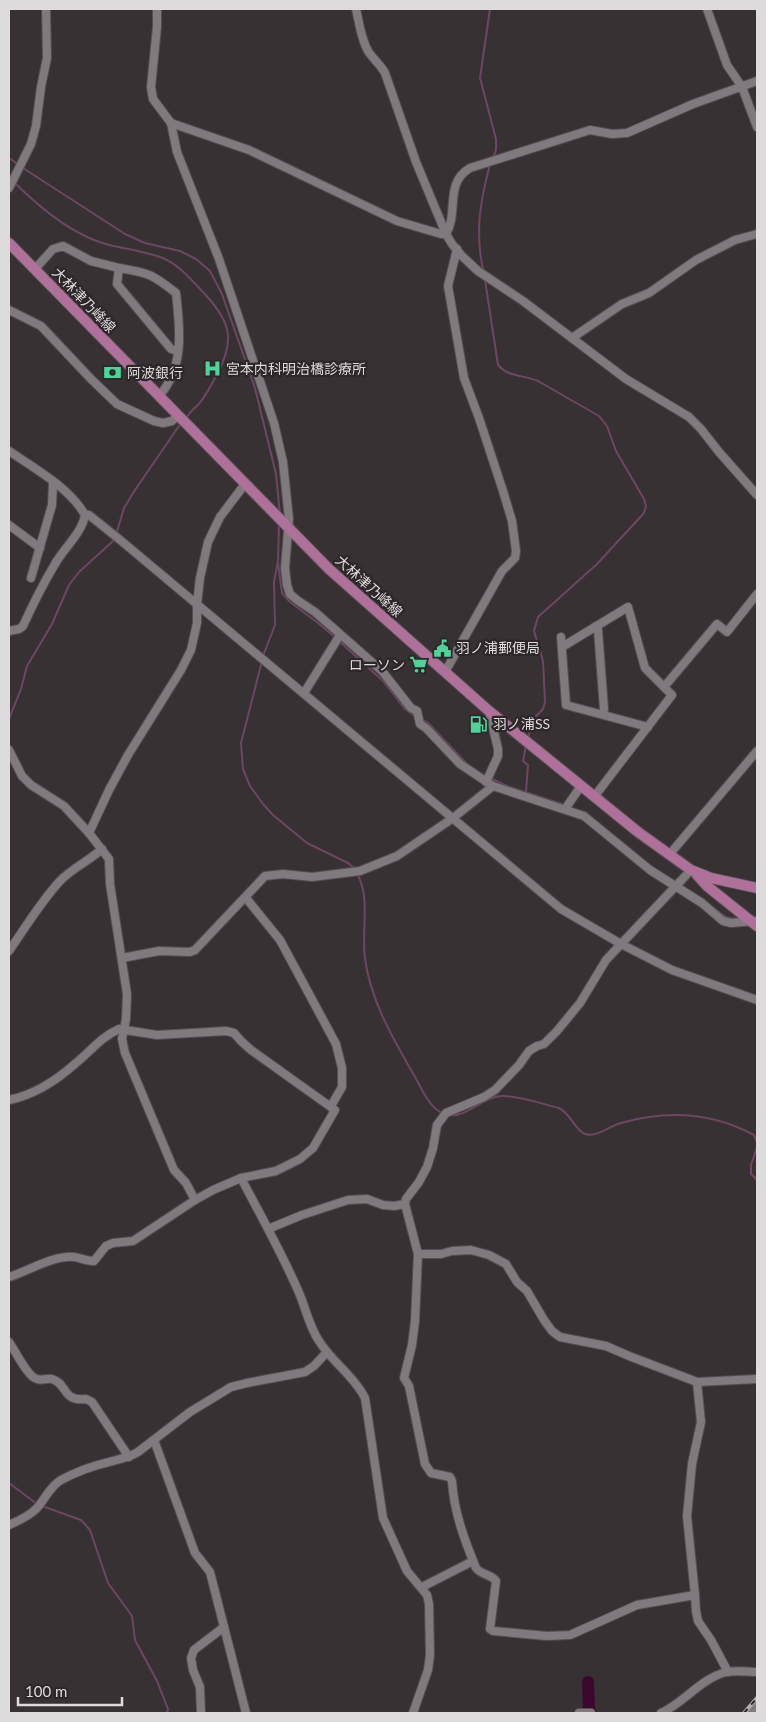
<svg xmlns="http://www.w3.org/2000/svg" width="766" height="1722" viewBox="0 0 766 1722" font-family="Lato,'Noto Sans JP',sans-serif">
  <style>
    .lines { fill: none; stroke-linecap: round; stroke-linejoin: round }
    .stream { stroke: #6d4762; stroke-width: 2 }
    .river { stroke: #3c072d; stroke-width: 12 }
    .minor-casing { stroke: #544f52; stroke-width: 10 }
    .major-casing { stroke: #544f52; stroke-width: 12 }
    .minor { stroke: #80797d; stroke-width: 8 }
    .major { stroke: #af7199; stroke-width: 10 }
    .rail-casing { stroke: #b3afb1; stroke-width: 4 }
    .rail { stroke: #2d272a; stroke-width: 2; stroke-dasharray: 5.5; stroke-linecap: butt }
    .labels { text-anchor: middle; stroke-width: 4.5; stroke-linejoin: round; paint-order: stroke }
    .street-label { font-size: 14px; fill: #dedbdd; stroke: #2d272a }
    .poi-label { font-size: 14px; fill: #dedbdd; stroke: #2d272a; text-anchor: start }
  </style>
  <rect width="100%" height="100%" fill="#373134"/>
  <g class="lines">
    <g class="stream">
      <path d="M490 9 480 78 496 139V150L493 158"/>
      <path d="M9 158 19 165"/>
      <path d="M23 168 125 234 145 243 180 251 196 259 210 271 222 294 255 388 276 474 280 514"/>
      <path d="M14 182C35 203 57 222 83 235 107 248 135 248 160 257 177 263 189 277 201 290 229 319 237 338 217 374 212 384 206 395 199 404 194 408 190 412 186 418"/>
      <path d="M483 270C475 231 480 202 490 164"/>
      <path d="M485 280 498 365C508 377 524 375 538 381L599 416 607 426 616 451 644 499 646 506 644 513 597 564 538 617 534 631 543 661 545 702 543 709 534 718 528 738"/>
      <path d="M116 535 124 508 135 490 181 423"/>
      <path d="M278 563 282 593 290 602 318 623 336 638"/>
      <path d="M339 641 383 681 405 709 416 717"/>
      <path d="M263 656 275 625 274 582 278 561 279 524"/>
      <path d="M262 661 241 743 243 769 250 786 263 804 273 815 307 843 348 863 355 869"/>
      <path d="M9 719 21 689 27 666 52 624 69 585 79 572 112 542 114 539"/>
      <path d="M422 720 428 723 467 764"/>
      <path d="M490 778 507 786 565 805"/>
      <path d="M526 792 528 765 523 761 526 745"/>
      <path d="M588 815 615 837"/>
      <path d="M357 873C371 899 361 930 365 959 371 1002 394 1040 415 1077 422 1089 429 1107 442 1113"/>
      <path d="M716 910C725 917 729 920 741 918"/>
      <path d="M750 916 757 917"/>
      <path d="M446 1115C466 1119 482 1097 501 1096 518 1095 542 1104 559 1108 571 1114 575 1130 585 1134 596 1138 610 1126 621 1123 667 1110 711 1112 754 1135L757 1142"/>
      <path d="M757 1147 751 1165V1174L757 1180"/>
      <path d="M9 1483 37 1504"/>
      <path d="M42 1506 81 1520 90 1530 108 1583 132 1616 135 1640 157 1681 168 1709 167 1713"/>
    </g>
    <path class="river" d="M588 1682 589 1709 591 1713"/>
    <defs>
      <g id="minor">
        <path d="M157 9V27L151 87 153 99 171 123 177 152 219 259 274 423 283 462 289 519 285 568 287 585 290 594 297 600 315 612 382 671 411 708 417 711 420 724 426 728 460 764 493 786 584 816 650 870 702 903 723 921 731 923 755 921"/>
        <path d="M356 9C359 22 361 39 368 51 373 59 380 64 385 73L416 162 446 234 452 244 462 256 478 271 523 301 626 379 689 417 701 429 719 452 757 495"/>
        <path d="M707 9 727 65 742 87 757 127"/>
        <path d="M171 123 249 150 397 221 441 234H446"/>
        <path d="M9 188 31 144 36 126 41 87 47 58 46 9"/>
        <path d="M446 234C459 213 444 183 470 168L590 130 612 134 627 133 693 104 757 81"/>
        <path d="M119 268C149 273 152 274 176 293 180 329 185 367 159 396"/>
        <path d="M35 269 53 249 63 246 91 261 119 268 117 284 171 349 178 351"/>
        <path d="M9 310 41 326 91 379 117 404 154 421 163 423 172 421 178 415"/>
        <path d="M572 338 622 304 649 293 696 260 735 240 757 234"/>
        <path d="M9 451C34 468 70 488 85 515 82 533 64 548 55 564 43 584 33 604 23 626L19 629 9 631"/>
        <path d="M85 515H89L119 539 561 909 621 944 672 970 757 1000"/>
        <path d="M9 525 40 548"/>
        <path d="M31 578 52 505 53 483"/>
        <path d="M596 626 598 630 604 709 603 714"/>
        <path d="M561 637 566 705 648 727"/>
        <path d="M562 647 628 607 645 668 664 687"/>
        <path d="M445 672 502 571 515 558 516 551 512 521 503 491 479 418 464 378 448 286 457 249"/>
        <path d="M304 693 340 635"/>
        <path d="M9 750 22 776 31 785 64 806 89 833 109 859 110 884 127 994 126 1019 122 1039 125 1053 174 1170 186 1183 195 1200"/>
        <path d="M486 782 498 756V749L489 711"/>
        <path d="M594 797 672 695 664 687 717 624 727 632 757 594"/>
        <path d="M565 809 581 786"/>
        <path d="M89 833 109 790 128 755 181 670 191 650 197 623V604L200 578 208 542 220 517 245 484"/>
        <path d="M669 855 757 751"/>
        <path d="M691 870 606 960 580 1003 557 1031 544 1044 537 1046 529 1051 519 1065 495 1090 484 1097 446 1113 437 1125 433 1148 427 1167 419 1182 406 1199 405 1204 418 1254H441L452 1251 471 1250 489 1255 506 1264 517 1282 527 1291 544 1320 552 1331 560 1337 606 1346 629 1356 697 1382 757 1379"/>
        <path d="M246 898 280 940 336 1044 342 1068V1087L331 1106"/>
        <path d="M9 951C25 928 40 903 59 882 72 868 89 861 102 849"/>
        <path d="M122 958 159 951 190 952 195 950 265 876 283 874 312 877 360 871 397 856 453 818 493 786"/>
        <path d="M9 1100C34 1095 57 1080 76 1063 91 1051 101 1037 119 1029L157 1035 226 1031 234 1033 241 1041 251 1050 335 1110 313 1148 300 1159 276 1171 241 1178 213 1190 195 1200 133 1241 113 1243 106 1246 94 1261C86 1261 81 1258 74 1257 54 1255 28 1271 9 1277"/>
        <path d="M241 1178C261 1216 283 1255 300 1295 306 1310 310 1328 319 1341 332 1362 354 1376 365 1398L383 1518 407 1571 427 1595 429 1604 430 1655 428 1670 413 1713"/>
        <path d="M268 1229 302 1215 348 1200 367 1199 383 1205 394 1206 405 1204"/>
        <path d="M418 1254 415 1321 412 1345 404 1378 409 1386 425 1464 431 1473 450 1477 452 1481C454 1512 464 1539 476 1568 481 1575 491 1574 496 1581L490 1629 493 1631 547 1636 570 1635 637 1605 695 1595 696 1611 698 1621 711 1640 728 1672"/>
        <path d="M9 1342C16 1352 24 1370 33 1377 39 1382 45 1378 52 1379 68 1384 62 1402 86 1399L92 1402 129 1457"/>
        <path d="M154 1440 195 1553 210 1572 246 1713"/>
        <path d="M9 1525C18 1521 28 1517 36 1509 45 1500 49 1487 61 1480 76 1472 92 1466 109 1462 119 1459 128 1458 138 1452L190 1412 231 1387 247 1383 305 1372 314 1366 327 1352"/>
        <path d="M422 1587 473 1561"/>
        <path d="M695 1595 687 1516 692 1464 701 1422 697 1382"/>
        <path d="M201 1713 200 1687 193 1670 191 1658 194 1650 224 1627"/>
        <path d="M579 1713H591"/>
        <path d="M661 1713C684 1703 700 1679 726 1672 736 1670 748 1672 757 1672"/>
        <path d="M751 1713 757 1706"/>
      </g>
      <g id="major">
        <path d="M9 243 329 569 489 711 638 832 691 870 711 878 757 888"/>
        <path d="M697 875 707 886 757 926"/>
      </g>
    </defs>
    <use href="#minor" class="minor-casing"/>
    <use href="#major" class="major-casing"/>
    <use href="#minor" class="minor"/>
    <use href="#major" class="major"/>
    <defs>
      <path id="rail" d="M744 1713 757 1698"/>
    </defs>
    <use href="#rail" class="rail-casing"/>
    <use href="#rail" class="rail"/>
  </g>
  <defs>
    <symbol id="hospital-bare" viewBox="-9 -9 18 18"><path d="M-5-5h3v3.5h4V-5h3V5h-3V1.5h-4V5h-3Z" fill="#4cd49b" stroke="#2d272a" stroke-width="2.5" paint-order="stroke"/></symbol>
    <symbol id="bank-bare" viewBox="-9 -9 18 18"><path d="M-6-4H6V4H-6ZM0-2.3a2.3 2.3 0 1 0 0 4.6a2.3 2.3 0 1 0 0-4.6Z" fill="#4cd49b" stroke="#2d272a" stroke-width="2.5" paint-order="stroke"/></symbol>
    <symbol id="civic-bare" viewBox="-9 -9 18 18"><path d="M-.6-6.5H3V-4.5H.6V-3L4-1V1h2V6H-6V1h2V-1L-.6-3ZM-1.2 2.5V6h2.4V2.5Z" fill="#4cd49b" stroke="#2d272a" stroke-width="2.5" paint-order="stroke"/></symbol>
    <symbol id="supermarket-bare" viewBox="-9 -9 18 18"><path d="M-6-5.5h2.5l.6 2H6L4.5 2H-2.5L-4.4-4H-6ZM-1.5 3.2a1.3 1.3 0 1 0 .1 0ZM3 3.2a1.3 1.3 0 1 0 .1 0Z" fill="#4cd49b" stroke="#2d272a" stroke-width="2.5" paint-order="stroke"/></symbol>
    <symbol id="fuel-bare" viewBox="-9 -9 18 18"><path d="M-5.5-6h7V0h2V4h1.3V-2.5L3-4.5l.8-.8L6-3V5H2.5V1h-1V6h-7ZM-4.2-4.7v3.2H.2V-4.7Z" fill="#4cd49b" stroke="#2d272a" stroke-width="2.5" paint-order="stroke"/></symbol>
  </defs>
  <g fill-rule="evenodd">
    <use href="#hospital-bare" x="200" y="356" width="25" height="25"/>
    <use href="#bank-bare" x="100" y="360" width="25" height="25"/>
    <use href="#civic-bare" x="430" y="636" width="25" height="25"/>
    <use href="#supermarket-bare" x="406" y="652" width="25" height="25"/>
    <use href="#fuel-bare" x="466" y="712" width="25" height="25"/>
  </g>
  <g class="labels">
    <g class="street-label">
      <text transform="translate(84 300) rotate(46)" y="5">大林津乃峰線</text>
      <text transform="translate(369 586) rotate(42)" y="5">大林津乃峰線</text>
    </g>
    <g class="poi-label">
      <text x="226" y="374">宮本内科明治橋診療所</text>
      <text x="127" y="378">阿波銀行</text>
      <text x="456" y="653">羽ノ浦郵便局</text>
      <text x="405" y="670" text-anchor="end">ローソン</text>
      <text x="493" y="729">羽ノ浦SS</text>
    </g>
  </g>
  <rect width="766" height="1722" fill="none" stroke="#dedbdd" stroke-width="20"/>
  <path d="M18 1697v8h104v-8" fill="none" stroke="#dedbdd" stroke-width="2.5"/>
  <text x="25" y="1697" font-size="15" fill="#dedbdd" stroke="#2d272a" stroke-width="4" paint-order="stroke">100 m</text>
</svg>
